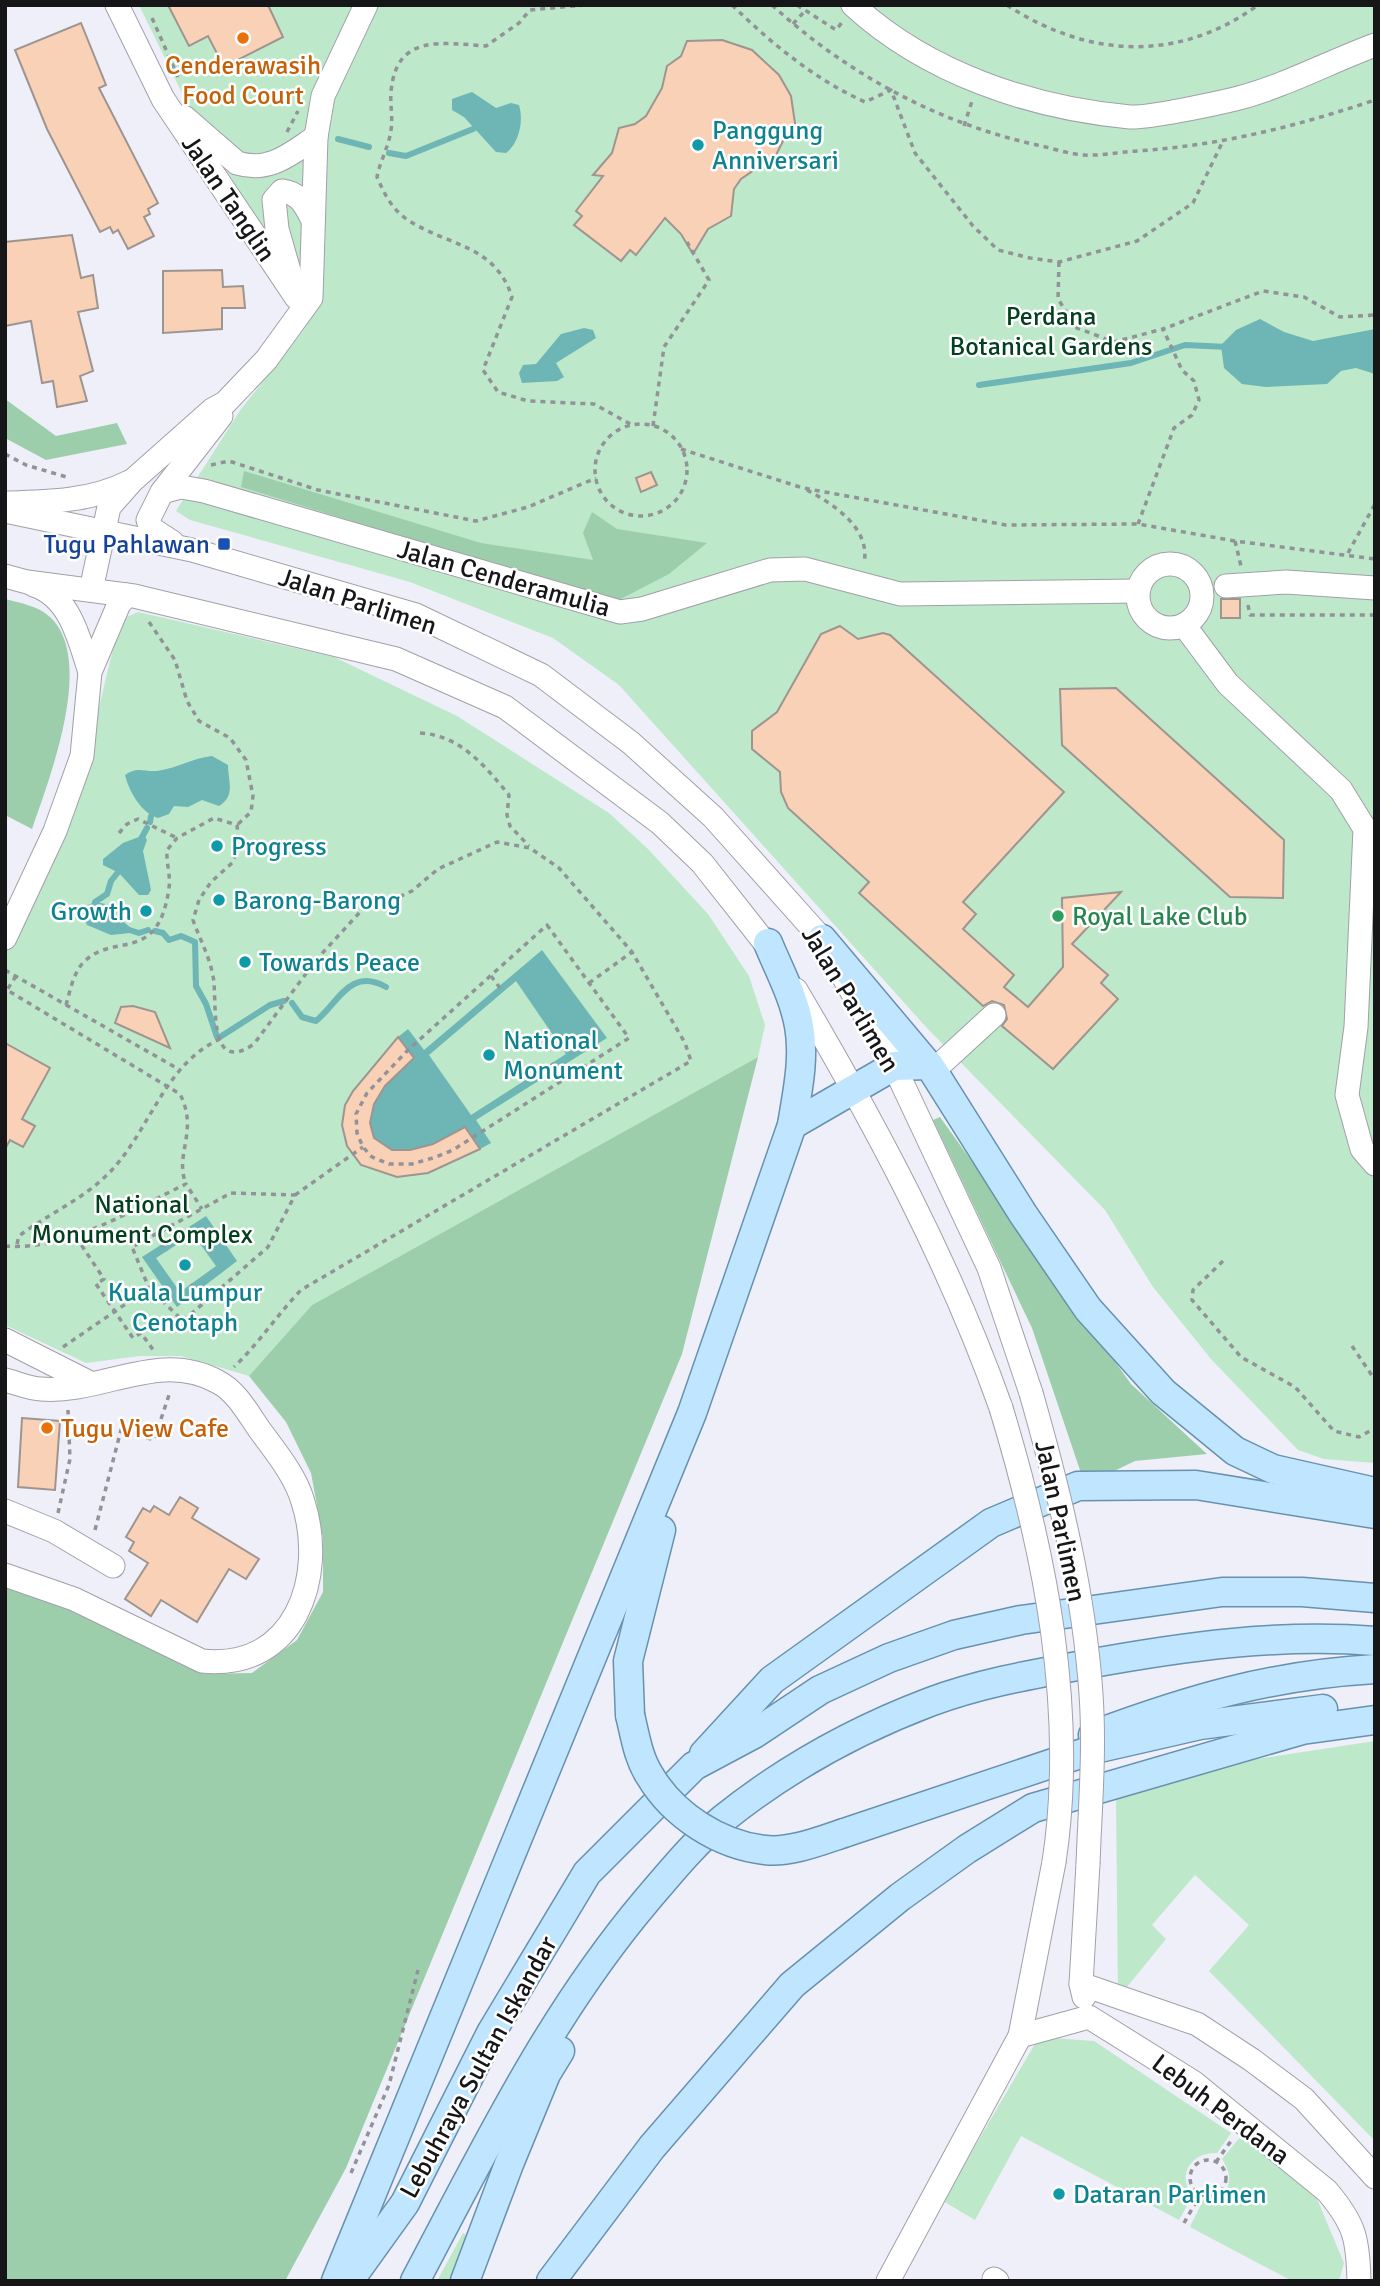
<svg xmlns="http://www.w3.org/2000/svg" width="1380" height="2286" viewBox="0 0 1380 2286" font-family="Signika,sans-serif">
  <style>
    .green { fill: #bde8c9 }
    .forest { fill: #9dceab }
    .water { fill: #6eb5b6; fill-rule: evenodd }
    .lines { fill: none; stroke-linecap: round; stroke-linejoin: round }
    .stream { stroke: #6eb5b6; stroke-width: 6 }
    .building { fill: #f8d1b6; stroke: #9e9590; stroke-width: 2 }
    .minor-casing { stroke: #a1a0a9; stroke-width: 25 }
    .major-casing { stroke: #6891ae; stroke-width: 31 }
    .path { stroke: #929299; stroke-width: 3.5; stroke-dasharray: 5 5; stroke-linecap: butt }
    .minor { stroke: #fff; stroke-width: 23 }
    .major { stroke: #bfe5ff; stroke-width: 28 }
    .minor-bridge-casing { stroke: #a1a0a9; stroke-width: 25; stroke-linecap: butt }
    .major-bridge-casing { stroke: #6891ae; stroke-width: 31; stroke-linecap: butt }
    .minor-bridge { stroke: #fff; stroke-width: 23 }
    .major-bridge { stroke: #bfe5ff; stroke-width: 28 }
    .food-dot { fill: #e8710a; stroke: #fff; stroke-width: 2.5 }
    .culture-dot { fill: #0f9aa8; stroke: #fff; stroke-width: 2.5 }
    .transit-dot { fill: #1a4fb4; stroke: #fff; stroke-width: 2.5 }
    .leisure-dot { fill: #2e9e5b; stroke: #fff; stroke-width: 2.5 }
    .labels { text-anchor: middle; stroke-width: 5; stroke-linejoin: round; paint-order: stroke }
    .food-label { font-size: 26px; fill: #c56008; stroke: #fff }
    .culture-label { font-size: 26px; fill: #0d838f; stroke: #fff; text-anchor: start }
    .street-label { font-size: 26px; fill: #161619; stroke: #fff }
    .park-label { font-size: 26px; fill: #03401f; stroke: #fff }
    .transit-label { font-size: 26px; fill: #164399; stroke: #fff; text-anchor: end }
    .leisure-label { font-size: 26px; fill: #27864d; stroke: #fff; text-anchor: start }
  </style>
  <rect width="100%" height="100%" fill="#efeff9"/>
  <g class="green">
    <path d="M139 5H1375V1463L1324 1459 1298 1450 1211 1359 1153 1287 1105 1210 926 1027 619 685 553 638 410 582 190 520 176 511 241 409 303 331 316 304 251 212 180 89Z"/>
    <path d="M138 612 334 657 457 716 609 813 648 849 708 914 749 976 765 1025 758 1057 312 1305 249 1376 181 1356H140L86 1363 5 1325V953L61 834 87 757 120 620Z"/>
    <path d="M1375 1741V2141L1209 1971 1249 1925 1195 1875 1152 1925 1166 1939 1118 1998 1116 1792 1257 1759Z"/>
    <path d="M1052 2038 1094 2041 1231 2133 1217 2153C1193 2151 1175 2175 1193 2195L1179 2220 1021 2136 975 2220 943 2201 1036 2042Z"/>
    <path d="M1241 2136 1317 2199 1344 2263 1339 2281H1292L1190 2227 1203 2200 1215 2201C1232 2189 1233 2176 1222 2159Z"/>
    <path d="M463 2233 470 2237 450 2281H437Z"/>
  </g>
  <g class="forest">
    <path d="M5 399 56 436 117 423 127 444 46 460 5 438Z"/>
    <path d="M244 471 481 543 593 560 583 533 592 512 617 529 707 543 669 574 615 602 241 487Z"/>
    <path d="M5 599C21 603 38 606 50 617 96 660 49 779 32 829L5 815Z"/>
    <path d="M758 1057 682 1354 346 2168 285 2281H5V1583L84 1615 204 1674 252 1673 297 1640 323 1592V1538L311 1473 286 1422 249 1376 312 1305Z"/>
    <path d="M940 1117 1131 1384 1207 1454 1135 1461 1085 1485 1032 1328 933 1120Z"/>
  </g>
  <g class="water">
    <path d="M472 92 496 108 511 103 519 105C524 121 519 143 506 153L496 152 464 117 452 110V99Z"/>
    <path d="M1260 319 1284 332 1313 341 1375 329V374L1356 368 1341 371 1327 384 1266 387 1242 384 1224 368 1221 345 1236 330Z"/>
    <path d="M584 328 593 330 596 338 556 363 564 377 557 381 522 383 519 373 523 365 536 364 561 334Z"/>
    <path d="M212 756 228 765C228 782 236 795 219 806L202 800 188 807 174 806 169 814 158 818C141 813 129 791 125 775 138 766 143 772 157 771 175 769 193 758 212 756Z"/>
    <path d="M144 835 147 840 143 851 151 890 148 895H139L119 873 103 865V859L123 843Z"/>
    <path d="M95 902 116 906 119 918 131 928 130 933 111 935 87 925 82 914 88 905Z"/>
    <path d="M542 950 607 1038 476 1120 491 1143 480 1149 465 1127C444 1140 389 1171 373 1135 369 1125 371 1113 374 1103 382 1085 400 1071 414 1058L398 1037 408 1029 424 1050ZM516 981 566 1054 471 1115 429 1055Z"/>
    <path d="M206 1216 237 1261 177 1307 142 1257ZM193 1234 216 1266 180 1292 156 1258Z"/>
  </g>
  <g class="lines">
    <g class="stream">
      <path d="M338 139 369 147"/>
      <path d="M389 153 406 156 473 129"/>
      <path d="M979 385 1131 363 1185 345 1228 347"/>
      <path d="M150 822 151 816"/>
      <path d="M141 839 147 828"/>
      <path d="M94 909 95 902 107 894 111 881 123 866"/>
      <path d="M126 929 139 933 148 930"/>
      <path d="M155 931 163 933 169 940 181 936 195 942 196 986 206 1004 217 1037"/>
      <path d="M292 1003 302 1017 316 1021C339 1002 350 967 386 987"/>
      <path d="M220 1037 270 1005 284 1001"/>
    </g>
  </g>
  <g class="building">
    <path d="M168 5H268L283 37 224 67 208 36 189 46Z"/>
    <path d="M81 23 106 85 99 88 158 203 148 209 150 214 144 217 154 236 128 249 118 230 113 233 110 227 100 232 47 129 15 50Z"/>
    <path d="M722 40 752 50 779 75 791 96 796 130 785 137 776 155 741 179 734 189 731 216 708 229 693 254 681 234 665 218 636 255 630 250 621 261 574 225 582 216 576 211 603 176 593 175 612 153 619 128 635 124 646 116 662 88 667 66 681 56 687 41Z"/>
    <path d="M72 235 81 278 93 275 98 308 78 312 93 371 80 376 87 401 57 407 53 381 42 383 31 321 5 326V242Z"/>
    <path d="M222 270 223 287 243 286 245 308H222V329L163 333V271Z"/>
    <path d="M651 472 657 485 641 492 636 478Z"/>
    <rect x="1221" y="599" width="19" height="19"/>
    <path d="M840 626 858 639 883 633 890 635 1064 792 963 902 976 914 963 929 1014 975 1004 987 1028 1007 1063 967 1062 898 1121 892 1072 944 1108 975 1101 983 1118 999 1053 1069 1002 1026 1007 1019 1004 1005 992 1001 983 1006 859 893 869 882 788 808 781 792 780 772 752 749V731L777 712 821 634Z"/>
    <path d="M1116 688 1284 840 1283 898 1230 897 1062 745 1060 689Z"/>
    <path d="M133 1006 155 1012 170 1048 115 1023 121 1007Z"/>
    <path d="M398 1037 414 1058 385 1086 374 1104 370 1123 374 1138 392 1150H410L433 1144 465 1127 480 1149 428 1173 397 1177 361 1165 347 1146 342 1125 345 1105 353 1091Z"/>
    <path d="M5 1043 50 1068 22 1119 35 1126 23 1147 10 1140 5 1149Z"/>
    <path d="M22 1418 60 1421 55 1490 18 1487Z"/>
    <path d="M180 1497 198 1508 192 1518 259 1559 246 1579 229 1569 197 1622 161 1600 151 1616 125 1599 148 1563 129 1551 134 1542 126 1537 143 1508 150 1512 154 1506 169 1515Z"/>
  </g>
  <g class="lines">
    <defs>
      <g id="minor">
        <path d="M117 5 163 99 296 297"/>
        <path d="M853 5C927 73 1031 108 1130 117 1149 118 1214 104 1235 99 1283 87 1329 62 1375 45"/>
        <path d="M184 117 237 163C270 173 290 154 316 137"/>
        <path d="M291 278 277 229 274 200 282 191C300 193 305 205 313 220"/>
        <path d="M162 492 181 487 204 491 620 612 642 609 770 570 805 569 900 594 1138 591"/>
        <path d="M8 503C49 502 92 501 129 482"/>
        <path d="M5 511 192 550 416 615 541 675 631 743 713 817 822 939 894 1066 989 1268 1031 1393"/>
        <path d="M172 542 152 529 148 520 162 492 221 416"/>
        <circle cx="1170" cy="596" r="32"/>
        <path d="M5 576 27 582 134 596 396 659 505 707 660 823 702 863 777 958"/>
        <path d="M34 585C71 597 79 640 90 672"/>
        <path d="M1226 586 1286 582 1375 588"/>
        <path d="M91 590 109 507 132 481 212 410 225 403 266 360 311 298 316 137 323 96 366 5"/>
        <path d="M1184 625 1228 684 1341 790 1365 829 1356 1027 1347 1095 1362 1149 1375 1164"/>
        <path d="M5 938 55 831 82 756 90 672 119 604 127 595"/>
        <path d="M796 990C875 1124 949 1261 1001 1408"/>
        <path d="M933 1071 994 1015"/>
        <path d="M5 1340 90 1383"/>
        <path d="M5 1380C17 1383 30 1389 41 1389 102 1394 159 1349 218 1382 236 1391 248 1413 259 1429 275 1451 296 1476 303 1502 327 1577 295 1671 202 1661L74 1599 5 1575"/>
        <path d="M5 1511 54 1531 113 1566"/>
        <path d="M1081 1984 1197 2024 1252 2060 1304 2099 1375 2177"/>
        <path d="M1084 1997 1081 1984 1088 1864"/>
        <path d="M1020 2036 1089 2017 1193 2082 1327 2191C1355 2224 1358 2239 1359 2281"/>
        <path d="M994 2279 997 2281"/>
        <path d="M888 2281 1020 2036 1054 1862"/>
      </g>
      <g id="major">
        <path d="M822 939 933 1071 1023 1214 1088 1309 1163 1392 1235 1451 1273 1469 1375 1492"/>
        <path d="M792 1125 894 1066 929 1065"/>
        <path d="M630 1715 628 1661 661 1530"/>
        <path d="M1093 1735C1190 1699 1271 1675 1375 1669"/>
        <path d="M704 1754 772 1680 991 1523 1078 1486 1196 1485 1375 1514"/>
        <path d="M844 1833 1095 1749 1200 1725 1323 1709"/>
        <path d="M336 2281 692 1413 792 1125C797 1094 805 1058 799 1026 794 997 779 970 768 943"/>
        <path d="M349 2281 405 2203 491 2033 587 1873 694 1766 754 1734 820 1690 889 1658 954 1635 1021 1620 1222 1592H1302L1375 1598"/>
        <path d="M415 2281C485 2149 549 2016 646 1901 670 1873 694 1843 723 1819 784 1770 856 1730 930 1702 981 1683 1034 1674 1088 1664 1181 1647 1280 1633 1375 1641"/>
        <path d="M465 2281 509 2164 546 2074 560 2051"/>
        <path d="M551 2281 652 2147 792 1985 900 1897 967 1849 1033 1808 1302 1730 1375 1720"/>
      </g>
    </defs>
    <use href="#minor" class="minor-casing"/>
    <use href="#major" class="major-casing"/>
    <g class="path">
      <path d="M585 5 530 10 519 23 486 46C442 43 396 33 391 92 390 105 393 118 391 130 389 146 380 161 377 177 384 193 392 210 408 220 447 246 495 244 512 297L483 370 498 392 528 401 594 404 632 425"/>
      <path d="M732 5C771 43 814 79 865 102L891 90 915 153 973 226 998 250 1030 258 1059 262 1137 241 1193 203 1223 141"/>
      <path d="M772 5C847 74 938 123 1037 145 1052 148 1068 154 1084 155 1101 156 1119 152 1137 151 1222 145 1294 127 1375 100"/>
      <path d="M797 5 836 30 843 21"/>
      <path d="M1007 5C1087 58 1179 63 1258 5"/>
      <path d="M152 18 178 77"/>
      <path d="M793 24 803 13"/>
      <path d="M964 126 972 101"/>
      <path d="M287 132 298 111"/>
      <path d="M1059 262 1058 299 1077 328 1114 342 1163 329"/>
      <circle cx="641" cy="470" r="46"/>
      <path d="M653 426 664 347 709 280 687 242"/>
      <path d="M681 449 803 488 1006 525 1138 524 1235 541 1375 559"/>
      <path d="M5 454 26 465 70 478"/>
      <path d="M211 465 229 461 318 490 476 521 528 507 596 478"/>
      <path d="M807 490C835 505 871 529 864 563"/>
      <path d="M1138 524 1174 428 1192 415 1199 400 1194 381 1182 370 1163 329 1263 291 1304 297 1340 317 1375 315"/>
      <path d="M1235 541 1241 566"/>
      <path d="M1348 553 1375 504"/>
      <path d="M1248 605 1250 615H1375"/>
      <path d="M149 622 175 660 187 701 199 721 230 738 246 760 253 796 251 812 237 825"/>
      <path d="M420 733C460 735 485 766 509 795L507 815 510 826 529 846"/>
      <path d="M119 833 127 824 138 819 177 838"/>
      <path d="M547 925 629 1038 453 1150 436 1157 412 1164H389L372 1157 363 1147 357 1133 356 1114 367 1093 408 1050Z"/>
      <path d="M5 970 180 1070"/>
      <path d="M16 976 7 990 180 1094C199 1131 174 1154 186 1184"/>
      <path d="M491 976 503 992"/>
      <path d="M589 983 632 952"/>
      <path d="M66 1005C70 991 73 975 82 964 112 930 158 967 169 888 171 876 166 863 167 850L177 838 214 818 237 825 239 847 232 863 211 882 199 900 193 920C200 940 209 955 213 976 218 1000 206 1077 254 1044L316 960 361 911 372 903 388 902 412 891 438 869 497 842 530 848 559 868 632 952 685 1043 691 1061 301 1290C277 1315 259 1343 234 1367"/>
      <path d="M552 1063 564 1079"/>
      <path d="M231 1193 295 1195 268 1247 183 1321 149 1288 132 1247Z"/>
      <path d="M295 1195 363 1147"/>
      <path d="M156 1234 167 1251"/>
      <path d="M76 1237 104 1279 96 1284 133 1338 141 1333 154 1351"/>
      <path d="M17 1244 19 1236C48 1214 82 1200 108 1174 150 1132 163 1065 220 1039"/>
      <path d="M5 1246C68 1251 129 1211 186 1184L202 1209"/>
      <path d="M1223 1261 1193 1290 1192 1300 1241 1357 1295 1387 1334 1431 1359 1437 1375 1428"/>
      <path d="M191 1284 204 1302"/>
      <path d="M1352 1346 1375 1380"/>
      <path d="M63 1347 149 1288"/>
      <path d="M58 1513 70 1459 68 1410"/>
      <path d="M95 1530 121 1430 154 1440 170 1392"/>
      <circle cx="1208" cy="2178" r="18"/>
      <path d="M1216 2162 1231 2141"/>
      <path d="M351 2173 389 2085 418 1970"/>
      <path d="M1184 2223 1200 2195"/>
    </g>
    <use href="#minor" class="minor"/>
    <use href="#major" class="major"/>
    <defs>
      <g id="minor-bridge">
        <path d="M1031 1393C1059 1491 1084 1592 1091 1694 1095 1751 1090 1808 1088 1864"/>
        <path d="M1001 1408C1045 1553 1077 1710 1054 1862"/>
      </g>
      <path id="major-bridge" d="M630 1715C635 1735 638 1758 650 1776 673 1815 719 1845 765 1850 790 1853 820 1841 844 1833"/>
    </defs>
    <use href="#minor-bridge" class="minor-bridge-casing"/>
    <use href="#major-bridge" class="major-bridge-casing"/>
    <use href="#minor-bridge" class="minor-bridge"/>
    <use href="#major-bridge" class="major-bridge"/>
  </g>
  <g class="food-dot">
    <circle cx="243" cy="38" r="7"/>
    <circle cx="47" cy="1428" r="7"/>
  </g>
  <g class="culture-dot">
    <circle cx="698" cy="145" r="7"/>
    <circle cx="217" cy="846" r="7"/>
    <circle cx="219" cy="900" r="7"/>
    <circle cx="146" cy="911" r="7"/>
    <circle cx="245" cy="962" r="7"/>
    <circle cx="489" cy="1055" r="7"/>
    <circle cx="185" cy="1265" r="7"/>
    <circle cx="1059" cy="2194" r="7"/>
  </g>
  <rect class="transit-dot" x="217" y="537" width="14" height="14" rx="3.5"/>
  <circle class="leisure-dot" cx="1058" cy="916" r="7"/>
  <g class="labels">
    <g class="food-label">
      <text x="243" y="74">Cenderawasih<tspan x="243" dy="30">Food Court</tspan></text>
      <text x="61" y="1437" text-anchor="start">Tugu View Cafe</text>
    </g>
    <g class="culture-label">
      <text x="712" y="139">Panggung<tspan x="712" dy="30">Anniversari</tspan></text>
      <text x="231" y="855">Progress</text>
      <text x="233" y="909">Barong-Barong</text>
      <text x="132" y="920" text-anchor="end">Growth</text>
      <text x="259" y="971">Towards Peace</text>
      <text x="503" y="1049">National<tspan x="503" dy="30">Monument</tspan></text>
      <text x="185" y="1301" text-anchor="middle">Kuala Lumpur<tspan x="185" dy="30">Cenotaph</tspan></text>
      <text x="1073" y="2203">Dataran Parlimen</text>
    </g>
    <g class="street-label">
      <text transform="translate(229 198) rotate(56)" y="9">Jalan Tanglin</text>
      <text transform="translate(504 578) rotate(16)" y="9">Jalan Cenderamulia</text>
      <text transform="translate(358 601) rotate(18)" y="9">Jalan Parlimen</text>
      <text transform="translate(851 999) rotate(59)" y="9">Jalan Parlimen</text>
      <text transform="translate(1061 1521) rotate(78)" y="9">Jalan Parlimen</text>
      <text transform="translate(478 2067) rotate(-61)" y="9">Lebuhraya Sultan Iskandar</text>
      <text transform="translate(1221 2109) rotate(37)" y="9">Lebuh Perdana</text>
    </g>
    <g class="park-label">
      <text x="1051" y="325">Perdana<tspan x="1051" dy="30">Botanical Gardens</tspan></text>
      <text x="142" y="1213">National<tspan x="142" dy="30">Monument Complex</tspan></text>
    </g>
    <g class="transit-label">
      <text x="210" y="553">Tugu Pahlawan</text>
    </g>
    <g class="leisure-label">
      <text x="1072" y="925">Royal Lake Club</text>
    </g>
  </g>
  <rect width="1380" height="2286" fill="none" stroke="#161619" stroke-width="14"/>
</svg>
